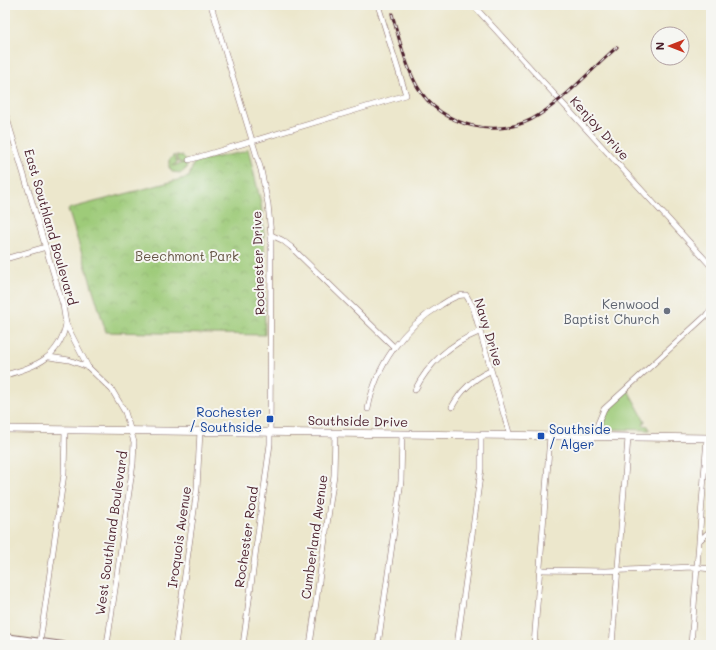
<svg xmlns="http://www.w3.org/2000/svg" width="716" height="650" viewBox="0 0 716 650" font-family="Mali,sans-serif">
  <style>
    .grass { fill: #9ecb79; stroke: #747552 }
    .park { fill: url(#park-crowns); stroke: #747552 }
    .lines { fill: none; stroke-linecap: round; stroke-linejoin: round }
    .minor-casing { stroke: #836563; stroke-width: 6 }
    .tertiary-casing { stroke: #836563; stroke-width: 8 }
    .secondary-casing { stroke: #836563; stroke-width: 8 }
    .minor { stroke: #fff; stroke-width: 5 }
    .tertiary { stroke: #fff; stroke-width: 6 }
    .secondary { stroke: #fff; stroke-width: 7 }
    .rail-casing { stroke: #4a1f2b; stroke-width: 3 }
    .rail { stroke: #f6f6f2; stroke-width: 1.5; stroke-dasharray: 4.5; stroke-linecap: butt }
    .worship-dot { fill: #6b7280; stroke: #f6f6f2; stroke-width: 1.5 }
    .transit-dot { fill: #1a4fb4; stroke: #f6f6f2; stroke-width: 1.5 }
    .labels { text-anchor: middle; stroke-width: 4; stroke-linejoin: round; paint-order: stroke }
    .street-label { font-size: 13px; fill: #4a1f2b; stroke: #f6f6f2 }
    .park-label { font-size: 13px; fill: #635342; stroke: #f6f6f2 }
    .worship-label { font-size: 13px; fill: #5b616d; stroke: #f6f6f2; text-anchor: end }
    .transit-label { font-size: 13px; fill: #164399; stroke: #f6f6f2; text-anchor: end }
  </style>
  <defs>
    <pattern id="park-crowns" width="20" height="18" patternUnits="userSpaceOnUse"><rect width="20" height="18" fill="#9ecb79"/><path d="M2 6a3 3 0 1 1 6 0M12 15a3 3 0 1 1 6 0" fill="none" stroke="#8aae69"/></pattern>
  </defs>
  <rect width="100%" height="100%" fill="#f6f6f2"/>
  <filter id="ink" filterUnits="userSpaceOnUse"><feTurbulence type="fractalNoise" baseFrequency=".025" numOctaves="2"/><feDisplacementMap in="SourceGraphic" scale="8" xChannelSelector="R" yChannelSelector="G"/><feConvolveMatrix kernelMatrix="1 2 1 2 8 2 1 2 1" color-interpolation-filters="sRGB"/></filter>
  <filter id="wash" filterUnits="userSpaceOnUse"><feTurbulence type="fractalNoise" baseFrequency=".012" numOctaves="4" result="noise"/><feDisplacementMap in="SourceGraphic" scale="16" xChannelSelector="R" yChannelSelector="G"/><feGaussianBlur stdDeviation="0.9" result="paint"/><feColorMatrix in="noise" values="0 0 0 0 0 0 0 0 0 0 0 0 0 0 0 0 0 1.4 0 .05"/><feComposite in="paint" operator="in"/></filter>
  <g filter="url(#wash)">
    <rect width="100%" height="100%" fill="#ece7cc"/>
    <g class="grass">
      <path d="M174 155 177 163 172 166 184 163 178 162 176 155 183 156 187 162 186 169 181 173 172 172 169 167V160Z"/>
      <path d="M628 390 645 421 643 425 648 426 650 430 606 429 604 426 606 415 610 407 605 413 602 423 606 412Z"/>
    </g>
    <path class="park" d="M248 149 261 203 264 235 265 335 106 332 68 209 189 177 194 162 243 152Z"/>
  </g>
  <g filter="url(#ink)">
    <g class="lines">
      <defs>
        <g id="minor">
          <path d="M211 5 261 170 268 204 271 235 270 444 243 645"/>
          <path d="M473 5 711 266"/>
          <path d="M5 112 63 305 66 324 88 367 112 390 125 412 134 442 133 464 107 645"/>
          <path d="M189 160 406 95 378 5"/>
          <path d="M271 235 282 240 291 247 394 347"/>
          <path d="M5 259 46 247"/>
          <path d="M707 314 711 319"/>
          <path d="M49 357 69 360 88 367"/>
          <path d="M5 375C36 367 59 358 66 324"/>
          <path d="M415 390C429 362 450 344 479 332"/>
          <path d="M452 407C461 390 473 379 490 371"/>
          <path d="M368 409C376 365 403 328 441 305 448 300 457 294 466 295L473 307 510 436"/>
          <path d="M597 437V426L604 409 711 311"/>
          <path d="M700 540 711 530"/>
          <path d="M540 570 606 571 692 567 711 569"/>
          <path d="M40 642 64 474 65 430"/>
          <path d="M175 645 197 489 200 431"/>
          <path d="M310 645 334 475 335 433"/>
          <path d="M378 645 401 481 402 434"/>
          <path d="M457 645 481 469V435"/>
          <path d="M534 645 550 436"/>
          <path d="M612 645 628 438"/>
          <path d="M691 645 707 438"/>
          <path d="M706 645 711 636"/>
        </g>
        <path id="tertiary" d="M5 637 63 645"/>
        <path id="secondary" d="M5 429 711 438"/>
      </defs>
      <use href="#minor" class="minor-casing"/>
      <use href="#tertiary" class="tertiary-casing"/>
      <use href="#secondary" class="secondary-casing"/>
      <use href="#minor" class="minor"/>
      <use href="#tertiary" class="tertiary"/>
      <use href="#secondary" class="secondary"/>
      <defs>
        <g id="rail">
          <path d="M394 5V6"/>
          <path d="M392 14C399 38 405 64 417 86 440 127 500 141 539 115 568 96 592 69 617 47"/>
        </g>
      </defs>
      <use href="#rail" class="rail-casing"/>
      <use href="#rail" class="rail"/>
    </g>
  </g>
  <circle class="worship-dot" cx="667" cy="311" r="4"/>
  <g class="transit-dot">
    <rect x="266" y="415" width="8" height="8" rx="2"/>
    <rect x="537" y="432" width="8" height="8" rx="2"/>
  </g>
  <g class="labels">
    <g class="street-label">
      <text transform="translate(600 128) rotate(48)" y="5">Kenjoy Drive</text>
      <text transform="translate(51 227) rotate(74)" y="5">East Southland Boulevard</text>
      <text transform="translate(258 263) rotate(-92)" y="5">Rochester Drive</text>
      <text transform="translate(489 332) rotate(73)" y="5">Navy Drive</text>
      <text transform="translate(358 421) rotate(1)" y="5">Southside Drive</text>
      <text transform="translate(111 533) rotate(-82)" y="5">West Southland Boulevard</text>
      <text transform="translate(179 537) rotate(-82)" y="5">Iroquois Avenue</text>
      <text transform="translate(246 537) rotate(-82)" y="5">Rochester Road</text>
      <text transform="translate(314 537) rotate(-82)" y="5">Cumberland Avenue</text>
    </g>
    <g class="park-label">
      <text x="187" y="261">Beechmont Park</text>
    </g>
    <g class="worship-label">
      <text x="659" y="309">Kenwood<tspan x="659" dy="15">Baptist Church</tspan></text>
    </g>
    <g class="transit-label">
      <text x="262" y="417">Rochester<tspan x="262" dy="15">/ Southside</tspan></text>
      <text x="549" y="434" text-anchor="start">Southside<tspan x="549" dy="15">/ Alger</tspan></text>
    </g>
  </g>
  <rect width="716" height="650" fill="none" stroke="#f6f6f2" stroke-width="20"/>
  <g transform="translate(670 46) rotate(270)"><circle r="19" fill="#f6f6f2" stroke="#b1a0a2"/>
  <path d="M0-3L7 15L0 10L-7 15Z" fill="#c8321e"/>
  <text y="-6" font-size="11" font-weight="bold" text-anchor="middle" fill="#4a1f2b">N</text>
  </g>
</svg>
